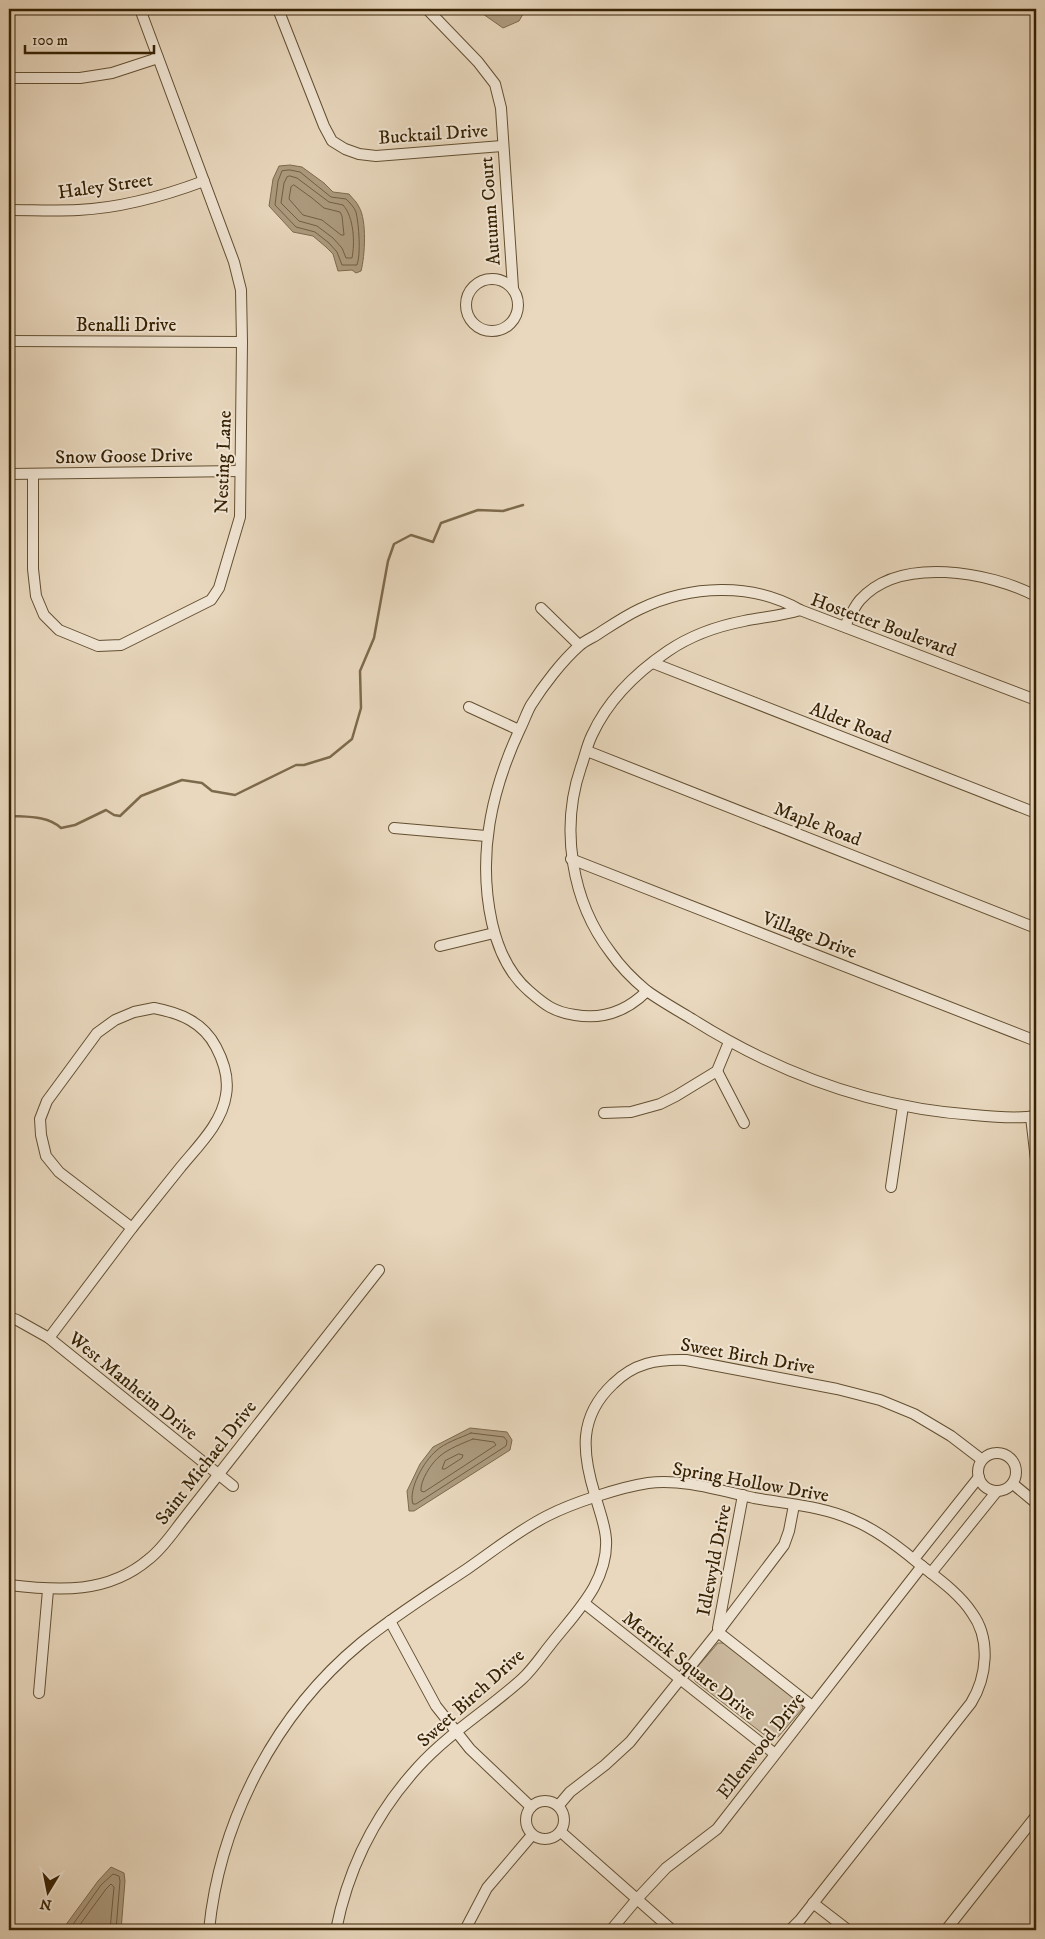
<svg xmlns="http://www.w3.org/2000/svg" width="1045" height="1939" viewBox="0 0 1045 1939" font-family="'IM FELL DW Pica',serif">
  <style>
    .green { fill: #cbb99e; stroke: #806d50 }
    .water { fill: #ac9a7e; stroke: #7d6a4c }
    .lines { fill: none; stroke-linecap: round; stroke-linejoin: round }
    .shore { stroke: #715e40; stroke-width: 1 }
    .stream { stroke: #7d6a4c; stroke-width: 2.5 }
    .minor-casing { stroke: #634f31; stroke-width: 12 }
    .minor { stroke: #f1e6d5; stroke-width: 10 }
    .labels { text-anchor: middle; stroke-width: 4; stroke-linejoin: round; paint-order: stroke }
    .street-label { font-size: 19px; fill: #362102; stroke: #f1e6d5 }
  </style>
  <rect width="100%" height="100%" fill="#e9d8be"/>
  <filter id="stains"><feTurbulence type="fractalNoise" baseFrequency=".004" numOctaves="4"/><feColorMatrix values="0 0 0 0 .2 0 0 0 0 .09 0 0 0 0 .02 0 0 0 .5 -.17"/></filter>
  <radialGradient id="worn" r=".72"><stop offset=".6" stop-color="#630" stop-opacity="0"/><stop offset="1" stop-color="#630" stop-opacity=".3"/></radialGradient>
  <path class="green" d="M718 1643H727L800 1699 803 1708 778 1737H767L695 1681 694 1671Z"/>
  <g class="water">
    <path d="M478 9H526L519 21 503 28 483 14Z"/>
    <path d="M290 165 302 167 324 183 333 192 349 194C352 198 357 202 359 207 367 220 365 256 361 271L356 273 352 270 338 271 333 254 326 247 313 236 293 232 269 206 273 179 279 166Z"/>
    <path d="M470 1428 507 1432 512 1440 510 1450 414 1511H409L407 1491 420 1464 433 1447Z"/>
    <path d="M111 1867 124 1873 125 1881 121 1930H65V1926L98 1881Z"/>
  </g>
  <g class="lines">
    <g class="shore">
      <path d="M290 170 300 172 331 197 346 199C350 203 354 207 356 212 359 225 361 254 357 265H342L337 252 329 243 315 232 296 227 275 205 278 181 282 171Z"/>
      <path d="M290 176 297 178 329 202 343 205C354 217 355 243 352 258H346L342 248 333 238 317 226 299 221 281 203 284 183 287 177Z"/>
      <path d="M294 185 312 198 324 208 340 212 342 216 344 235H341L322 220 303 215 289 199 291 187Z"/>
      <path d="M471 1433 504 1437 507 1441 506 1446 416 1504H413C408 1489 424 1461 436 1451 444 1443 460 1438 471 1433Z"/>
      <path d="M473 1439 494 1442 496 1445 424 1492 421 1491C420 1481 431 1463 440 1456 448 1449 463 1443 473 1439Z"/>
      <path d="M459 1454 463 1455 462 1458 445 1469H442L445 1461Z"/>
      <path d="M69 1930 101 1885 113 1874 119 1876 120 1881 116 1930"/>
      <path d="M76 1930 106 1889 111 1884 114 1887 110 1930"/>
    </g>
    <path class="stream" d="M9 814 12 816C29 817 48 816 61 828L75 825 106 810 114 815 120 816 141 796 182 780 202 783 212 791 235 795 296 765H304L330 757 352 739 361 708 360 671 374 638 388 561 394 544 411 535 433 542 441 523 478 510 503 511 523 505"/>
    <defs>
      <g id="minor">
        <path d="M278 9 324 126 332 141 345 149 359 154 376 156 502 146"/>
        <path d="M427 9 478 62 495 84 501 108 513 288"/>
        <path d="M9 78H80L112 73 158 58"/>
        <path d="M9 210C32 210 55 211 78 210 121 208 164 196 204 181"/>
        <circle cx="492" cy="305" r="26"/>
        <path d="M9 341 242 342"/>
        <path d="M9 474 240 471"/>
        <path d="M33 474V569L36 596 44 615 59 630 98 646 121 645 211 600 219 588 240 517 242 342 241 290 234 262 140 9"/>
        <path d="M541 608 579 645"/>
        <path d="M845 626C849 618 854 607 860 600 900 555 990 572 1036 596"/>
        <path d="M653 663 1036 813"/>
        <path d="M1036 700 800 610C781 616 763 617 744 621 718 626 690 636 668 651 637 672 608 700 592 735 587 745 585 756 581 767 560 828 571 901 611 953 620 966 635 981 647 991 661 1001 677 1010 692 1019 779 1074 871 1108 974 1115 994 1117 1017 1119 1036 1116"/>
        <path d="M469 707 519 730"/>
        <path d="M587 751 1036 928"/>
        <path d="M394 828 486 836"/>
        <path d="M571 859 1036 1041"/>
        <path d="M440 946 494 933"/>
        <path d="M647 991C627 1011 604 1020 575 1015 554 1012 545 1005 529 991 509 974 498 949 492 923 477 855 491 791 520 729 524 721 527 712 531 705 543 686 562 661 579 646 584 641 592 638 598 634 612 625 625 616 640 609 690 585 752 582 800 610"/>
        <path d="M154 1008C180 1013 203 1022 216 1047 224 1062 229 1078 226 1095 222 1123 198 1146 180 1168 164 1188 148 1208 132 1228L59 1172 46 1156 41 1135 40 1119 47 1101 97 1033 115 1020 134 1012Z"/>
        <path d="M717 1071 744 1123"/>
        <path d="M604 1113 631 1112 660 1104 676 1096 717 1071 729 1042"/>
        <path d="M1031 1117 1036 1160"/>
        <path d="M891 1187 903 1106"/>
        <path d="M9 1317 17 1320 49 1338 233 1486"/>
        <path d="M49 1338 132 1228"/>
        <circle cx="997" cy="1472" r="19"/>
        <path d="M1013 1484 1036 1503"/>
        <path d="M914 1559 979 1477"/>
        <path d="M931 1573 997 1491"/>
        <path d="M9 1585C59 1591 108 1594 149 1559 162 1549 172 1534 182 1521L379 1270"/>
        <path d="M584 1603 775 1754"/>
        <path d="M390 1621 436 1706 470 1749 531 1807"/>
        <path d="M718 1628 743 1495"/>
        <path d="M718 1632 812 1706"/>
        <path d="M39 1693 48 1590"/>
        <circle cx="545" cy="1820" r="19"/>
        <path d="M559 1805 570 1792 605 1765 630 1742 718 1632 784 1545 789 1531 794 1505"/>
        <path d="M561 1832 672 1930"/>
        <path d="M813 1903 848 1930"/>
        <path d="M209 1930C220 1821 275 1714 361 1643 394 1616 431 1593 467 1569 493 1551 519 1530 547 1516 572 1503 621 1487 648 1483 681 1478 722 1491 754 1498 787 1504 823 1506 853 1520 877 1530 899 1547 918 1563 937 1578 959 1593 972 1613 991 1639 987 1677 971 1703L800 1920 790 1930"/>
        <path d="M336 1930C348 1869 376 1813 418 1767 449 1733 489 1709 522 1679 533 1669 542 1655 551 1644 566 1625 583 1607 594 1587 602 1572 607 1555 606 1539 605 1524 599 1510 595 1495 582 1453 578 1417 613 1384 634 1363 657 1359 686 1360L837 1389 880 1400 914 1414 951 1436 981 1459"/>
        <path d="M465 1930 487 1888 532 1835"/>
        <path d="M611 1930 637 1899 666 1868 717 1829 922 1566"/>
        <path d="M946 1930 1036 1816"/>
      </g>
    </defs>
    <use href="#minor" class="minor-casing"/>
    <use href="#minor" class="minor"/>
  </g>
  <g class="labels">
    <g class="street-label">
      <text transform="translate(433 133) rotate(-4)" y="7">Bucktail Drive</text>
      <text transform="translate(105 185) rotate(-8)" y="7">Haley Street</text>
      <text transform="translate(489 211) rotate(-94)" y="7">Autumn Court</text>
      <text x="126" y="331">Benalli Drive</text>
      <text transform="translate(124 455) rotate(-1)" y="7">Snow Goose Drive</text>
      <text transform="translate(222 462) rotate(-88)" y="7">Nesting Lane</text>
      <text transform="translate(884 624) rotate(20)" y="7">Hostetter Boulevard</text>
      <text transform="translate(851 722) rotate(21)" y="7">Alder Road</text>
      <text transform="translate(818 823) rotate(21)" y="7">Maple Road</text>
      <text transform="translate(810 934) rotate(21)" y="7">Village Drive</text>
      <text transform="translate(748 1355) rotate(10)" y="7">Sweet Birch Drive</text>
      <text transform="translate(134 1385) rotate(39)" y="7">West Manheim Drive</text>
      <text transform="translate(205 1462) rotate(-52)" y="7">Saint Michael Drive</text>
      <text transform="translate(751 1481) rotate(10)" y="7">Spring Hollow Drive</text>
      <text transform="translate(713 1560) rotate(-79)" y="7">Idlewyld Drive</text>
      <text transform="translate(690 1665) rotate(38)" y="7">Merrick Square Drive</text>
      <text transform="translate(470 1697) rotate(-42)" y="7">Sweet Birch Drive</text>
      <text transform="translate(760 1745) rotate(-52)" y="7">Ellenwood Drive</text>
    </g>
  </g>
  <rect width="1045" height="1939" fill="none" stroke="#e9d8be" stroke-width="30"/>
  <rect x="10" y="10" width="1025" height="1919" fill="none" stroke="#362102" stroke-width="2.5"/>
  <rect x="15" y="15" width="1015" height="1909" fill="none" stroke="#362102"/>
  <g transform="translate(48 1892) rotate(190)" stroke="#f1e6d5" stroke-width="4" paint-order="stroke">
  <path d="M0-4L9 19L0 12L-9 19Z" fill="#362102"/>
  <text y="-8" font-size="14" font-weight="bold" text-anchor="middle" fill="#362102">N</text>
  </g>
  <path d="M25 45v8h129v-8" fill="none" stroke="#362102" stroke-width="2.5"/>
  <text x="32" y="45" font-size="15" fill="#362102" stroke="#f1e6d5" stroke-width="4" paint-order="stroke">100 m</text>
  <rect width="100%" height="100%" filter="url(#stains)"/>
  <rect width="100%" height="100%" fill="url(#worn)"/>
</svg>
